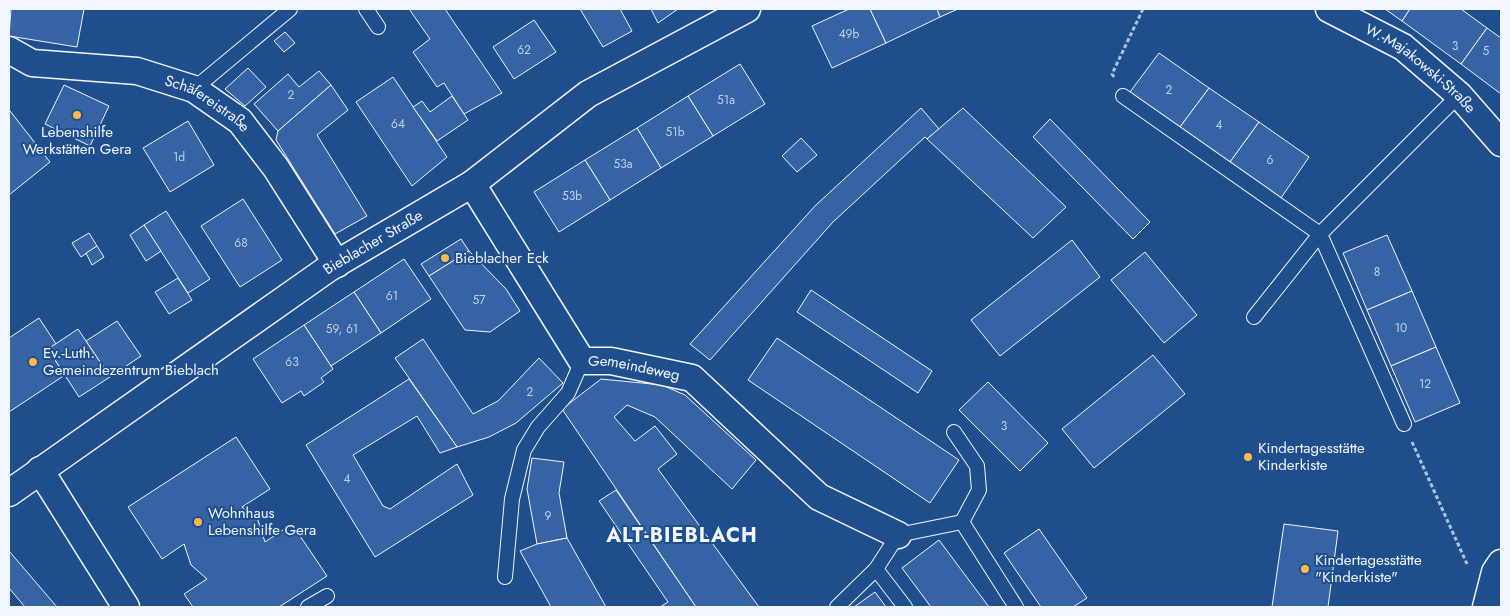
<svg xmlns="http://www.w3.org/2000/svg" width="1510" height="616" viewBox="0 0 1510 616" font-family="Jost,sans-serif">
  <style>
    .building { fill: #3563a3; stroke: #f2f6ff }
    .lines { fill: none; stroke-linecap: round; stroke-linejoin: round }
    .lane-casing { stroke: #f2f6ff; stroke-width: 16 }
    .street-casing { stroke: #f2f6ff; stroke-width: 29 }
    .path { stroke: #b3c4dc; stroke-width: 3; stroke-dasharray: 4 2.5; stroke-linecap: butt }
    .lane { stroke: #1f4e8c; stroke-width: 14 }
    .street { stroke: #1f4e8c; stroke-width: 26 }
    .poi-dot { fill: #ffb74d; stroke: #1f4e8c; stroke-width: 2 }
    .labels { text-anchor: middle; stroke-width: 4; stroke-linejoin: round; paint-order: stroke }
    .number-label { font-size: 12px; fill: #c3d1e8 }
    .street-label { font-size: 15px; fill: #f2f6ff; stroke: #1f4e8c }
    .poi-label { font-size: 15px; fill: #f2f6ff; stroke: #1f4e8c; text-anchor: start }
    .district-label { font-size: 20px; font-weight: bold; letter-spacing: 1px; fill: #f2f6ff; stroke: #1f4e8c }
  </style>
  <rect width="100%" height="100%" fill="#1f4e8c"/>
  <g class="building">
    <path d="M11 9H84L77 47 9 36Z"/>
    <path d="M409 9H445L502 93 464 114 444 83 437 87 413 52 430 39Z"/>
    <path d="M580 9H620L632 31 603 47Z"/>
    <path d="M651 9H678L658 23Z"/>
    <path d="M849 9H870L886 43 832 68 812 26Z"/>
    <path d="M870 9H937L940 17 886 43Z"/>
    <path d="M937 9H958L940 17Z"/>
    <path d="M1385 9H1410L1402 21Z"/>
    <path d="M1410 9H1461L1487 28 1461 64 1402 21Z"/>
    <path d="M534 20 556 52 514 79 493 47Z"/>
    <path d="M1487 28 1501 38V94L1461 64Z"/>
    <path d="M285 32 295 43 284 52 274 41Z"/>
    <path d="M1159 53 1209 88 1180 127 1130 92Z"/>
    <path d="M740 64 765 104 713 136 688 96Z"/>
    <path d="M248 68 266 87 245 106 225 89Z"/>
    <path d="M319 71 331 85 278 131 254 104 288 74 299 87Z"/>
    <path d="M393 77 447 157 412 186 356 102Z"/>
    <path d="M64 85 109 106 90 146 45 124Z"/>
    <path d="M331 85 348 110 317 135 367 216 335 234 276 140 278 131Z"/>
    <path d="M1209 88 1259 122 1230 162 1180 127Z"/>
    <path d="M452 96 468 120 437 141 413 107 422 101 430 112Z"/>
    <path d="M688 96 713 136 661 168 637 128Z"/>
    <path d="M921 108 939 129 927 139 925 137 833 222 710 360 690 344 815 206Z"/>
    <path d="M963 108 1066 207 1033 238 927 139Z"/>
    <path d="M10 111 50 162 9 195V112Z"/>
    <path d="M1050 119 1150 222 1133 239 1033 137Z"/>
    <path d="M188 121 214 165 170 192 143 148Z"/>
    <path d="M1259 122 1309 157 1281 198 1230 162Z"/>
    <path d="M637 128 661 168 610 200 585 160Z"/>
    <path d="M801 138 817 155 797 172 782 156Z"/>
    <path d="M585 160 610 200 559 232 534 192Z"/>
    <path d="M243 199 282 260 240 287 201 226Z"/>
    <path d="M166 211 210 279 188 293 144 225Z"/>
    <path d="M144 225 161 251 146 261 130 235Z"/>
    <path d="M89 233 97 246 81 257 72 243Z"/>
    <path d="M1387 235 1412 291 1367 310 1343 253Z"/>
    <path d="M461 239 469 251 429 276 421 264Z"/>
    <path d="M1072 240 1100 277 1000 356 971 320Z"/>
    <path d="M97 246 104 257 92 265 86 253Z"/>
    <path d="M469 251 506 289 520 311 490 332 465 330 429 276Z"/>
    <path d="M1145 252 1197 315 1164 343 1111 280Z"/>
    <path d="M404 259 431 299 381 333 354 292Z"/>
    <path d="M178 278 192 300 169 314 155 292Z"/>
    <path d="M811 290 932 371 918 393 797 312Z"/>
    <path d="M1412 291 1436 347 1391 366 1367 310Z"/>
    <path d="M354 292 381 333 331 366 304 325Z"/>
    <path d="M39 318 56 344 48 349 65 375 9 412V338Z"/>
    <path d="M117 321 141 356 110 377 86 341Z"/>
    <path d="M304 325 333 369 321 378 324 382 304 396 301 391 282 403 253 359Z"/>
    <path d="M78 329 110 377 79 397 48 349Z"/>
    <path d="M777 338 959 460 930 503 748 380Z"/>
    <path d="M423 339 473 414 498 401 539 358 563 383 516 423 489 437 457 447 395 358Z"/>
    <path d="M1436 347 1460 403 1415 422 1391 366Z"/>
    <path d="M1153 355 1185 394 1094 468 1062 429Z"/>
    <path d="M409 379 457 447 440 453 417 416 353 455 383 506 390 509 457 464 473 495 375 557 306 445Z"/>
    <path d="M601 379 662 385 685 395 756 460 732 489 655 417 627 405 614 417 635 441 655 426 677 454 658 469 759 607H696L562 409Z"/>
    <path d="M988 382 1048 443 1020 471 959 410Z"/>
    <path d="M236 437 270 489 242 507 258 520 265 542 292 524 327 576 279 607H193L184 594 207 579 191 565 184 544 162 559 128 507Z"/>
    <path d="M532 458 564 462 559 493 567 538 537 544 527 489Z"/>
    <path d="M616 490 696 607H660L668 602 599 501Z"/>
    <path d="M1284 524 1338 531 1328 607H1272Z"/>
    <path d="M1039 529 1087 598 1073 607H1041L1004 553Z"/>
    <path d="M567 538 606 607H551L520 551 537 544Z"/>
    <path d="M939 540 989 607H931L902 568Z"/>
    <path d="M9 551 57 607H25L9 588Z"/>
    <path d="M875 592 886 607H854Z"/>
  </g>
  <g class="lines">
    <defs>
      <g id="lane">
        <path d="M366 9 378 27"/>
        <path d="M194 89 290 9"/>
        <path d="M1123 96 1320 234 1459 95"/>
        <path d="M1254 317 1320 234 1404 424"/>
        <path d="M954 432 977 466 979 490 962 522"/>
        <path d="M962 522 1016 607"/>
        <path d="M876 569 905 607"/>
        <path d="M505 577 512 499 524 450 538 427 568 393 582 361"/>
        <path d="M308 607 327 596"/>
        <path d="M837 607 876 569 898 535 962 522"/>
      </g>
      <g id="street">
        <path id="s1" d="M1329 9 1403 47 1459 95 1501 143"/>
        <path id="s2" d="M9 50 32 63 137 71 194 89 240 121 276 168 337 264"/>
        <path id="s3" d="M472 184 582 361H611L692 378 819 497 898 535"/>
        <path d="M40 470 126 607"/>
        <path id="s4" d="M9 493 329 268 472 184 588 94 747 9"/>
        <path d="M1486 607 1495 572 1501 563"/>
      </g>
    </defs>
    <use href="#lane" class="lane-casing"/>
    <use href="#street" class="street-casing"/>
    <g class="path">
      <path d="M1114 77 1112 74 1143 9"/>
      <path d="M1412 442 1467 564"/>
    </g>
    <use href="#lane" class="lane"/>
    <use href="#street" class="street"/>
  </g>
  <g class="poi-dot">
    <circle cx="77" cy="115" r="5"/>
    <circle cx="445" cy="258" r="5"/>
    <circle cx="33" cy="362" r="5"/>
    <circle cx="1248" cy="457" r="5"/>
    <circle cx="198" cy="522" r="5"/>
    <circle cx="1305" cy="569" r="5"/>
  </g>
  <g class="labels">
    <g class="number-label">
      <text x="849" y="38">49b</text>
      <text x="1455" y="50">3</text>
      <text x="524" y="54">62</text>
      <text x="1486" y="55">5</text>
      <text x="1169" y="94">2</text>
      <text x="291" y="99">2</text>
      <text x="726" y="104">51a</text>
      <text x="398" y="128">64</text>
      <text x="1219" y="129">4</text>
      <text x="675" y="136">51b</text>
      <text x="179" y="161">1d</text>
      <text x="1270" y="164">6</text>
      <text x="623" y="168">53a</text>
      <text x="572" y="200">53b</text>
      <text x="241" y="247">68</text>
      <text x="1377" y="276">8</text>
      <text x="392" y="300">61</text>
      <text x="479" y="304">57</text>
      <text x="1401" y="332">10</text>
      <text x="342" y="333">59, 61</text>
      <text x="292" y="366">63</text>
      <text x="1425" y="388">12</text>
      <text x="530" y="396">2</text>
      <text x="1004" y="430">3</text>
      <text x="347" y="483">4</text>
      <text x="548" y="520">9</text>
    </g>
    <g class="street-label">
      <text dy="5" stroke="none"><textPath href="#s1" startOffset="110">W.-Majakowski-Straße</textPath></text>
      <text dy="5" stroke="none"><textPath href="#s2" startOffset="210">Schäfereistraße</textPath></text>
      <text dy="5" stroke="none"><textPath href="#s4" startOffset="442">Bieblacher Straße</textPath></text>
      <text dy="5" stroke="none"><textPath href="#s3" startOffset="261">Gemeindeweg</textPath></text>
    </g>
    <g class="poi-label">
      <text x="77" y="137" text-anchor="middle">Lebenshilfe<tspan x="77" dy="17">Werkstätten Gera</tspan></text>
      <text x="455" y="263">Bieblacher Eck</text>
      <text x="43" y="358">Ev.-Luth.<tspan x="43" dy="17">Gemeindezentrum Bieblach</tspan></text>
      <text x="1258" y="453">Kindertagesstätte<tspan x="1258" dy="17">Kinderkiste</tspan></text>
      <text x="208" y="518">Wohnhaus<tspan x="208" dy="17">Lebenshilfe Gera</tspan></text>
      <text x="1315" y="565">Kindertagesstätte<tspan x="1315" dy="17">"Kinderkiste"</tspan></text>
    </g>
    <g class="district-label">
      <text x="682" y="542">ALT-BIEBLACH</text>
    </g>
  </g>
  <rect width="1510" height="616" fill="none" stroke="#f2f6ff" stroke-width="20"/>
</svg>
